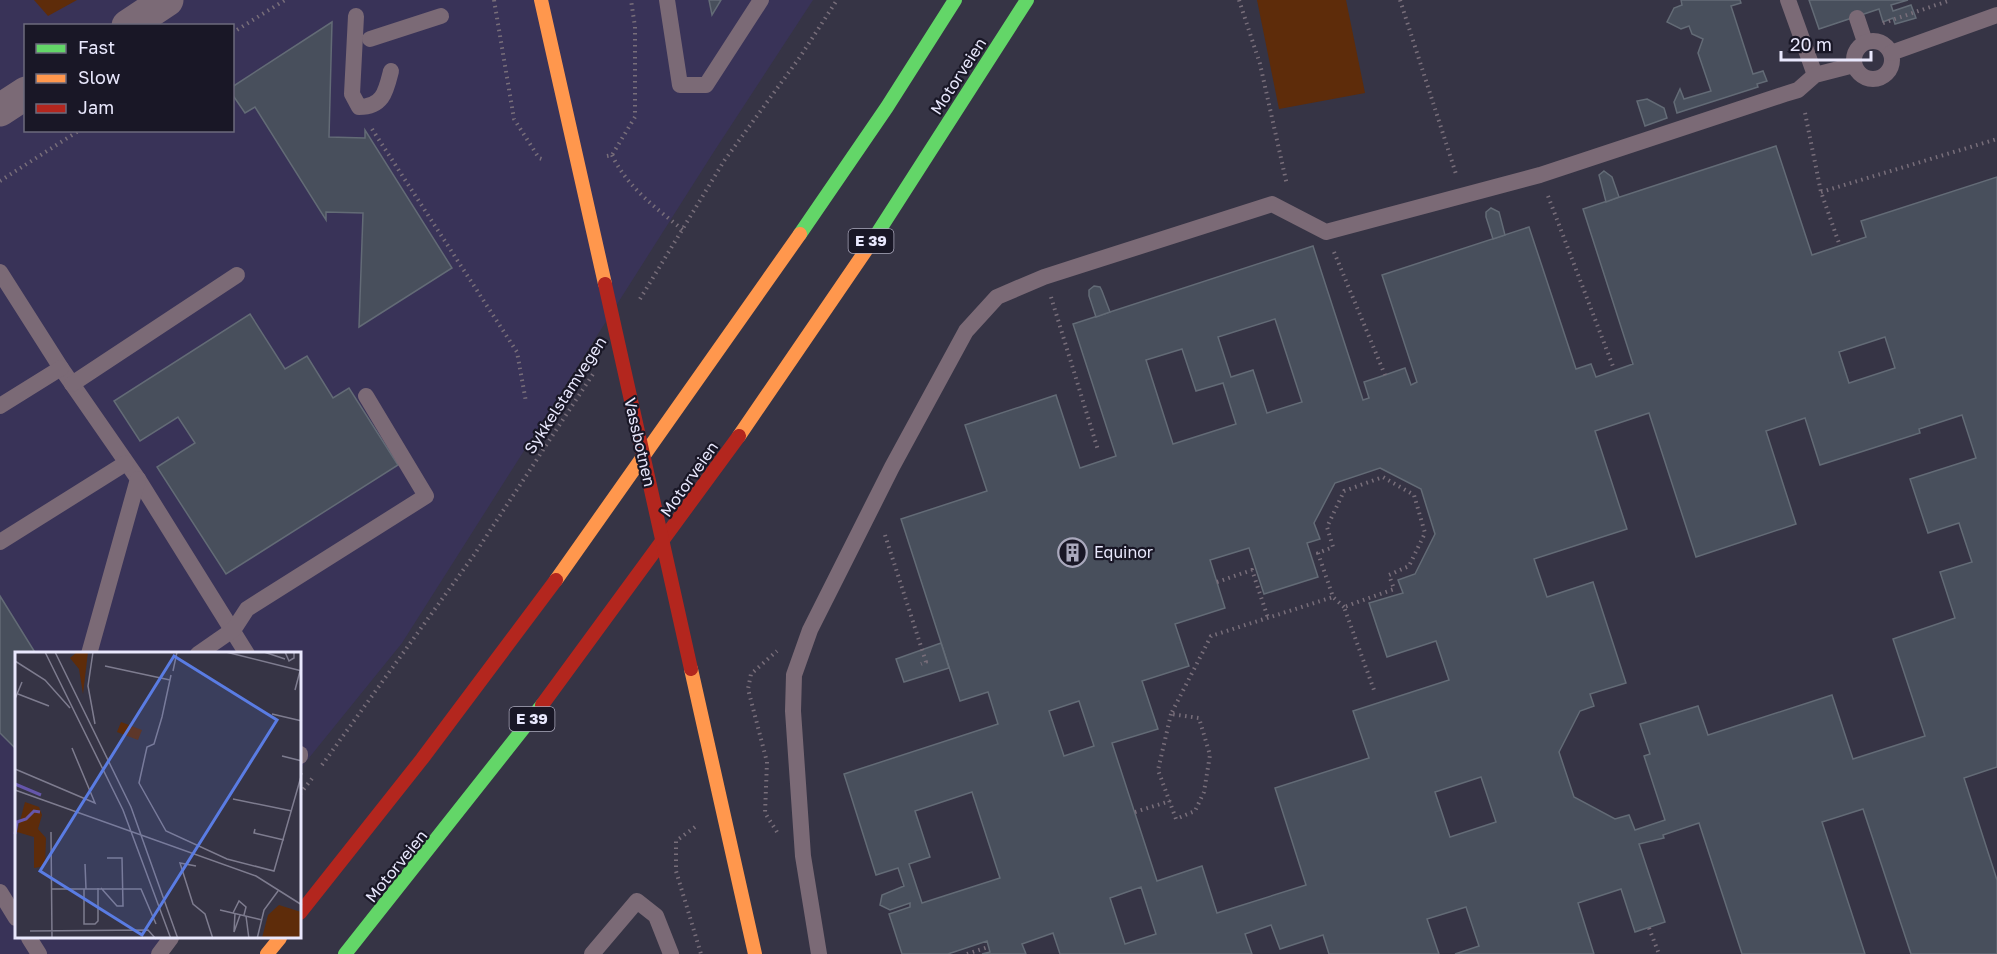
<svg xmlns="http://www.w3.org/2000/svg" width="1997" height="954" viewBox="0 0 1997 954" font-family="'Golos Text',sans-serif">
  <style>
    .built { fill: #393358; fill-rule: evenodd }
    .green { fill: #5e2c0a }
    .building { fill: #484f5c; stroke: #636b76; stroke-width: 1.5; fill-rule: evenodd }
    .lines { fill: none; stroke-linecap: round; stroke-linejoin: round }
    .path { stroke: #786e7a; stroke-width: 4; stroke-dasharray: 1.5 4.5; stroke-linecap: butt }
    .lane { stroke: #7b6a76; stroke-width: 16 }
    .street { stroke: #7b6a76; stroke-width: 33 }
    .fast { stroke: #63d668; stroke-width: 14 }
    .slow { stroke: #ff974d; stroke-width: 14 }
    .jam { stroke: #b3261e; stroke-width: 14 }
    .slow-bridge { stroke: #ff974d; stroke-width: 14 }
    .jam-bridge { stroke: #b3261e; stroke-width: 14 }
    .labels { text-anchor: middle; stroke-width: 4.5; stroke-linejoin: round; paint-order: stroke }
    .shield { fill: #191726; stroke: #aba9bc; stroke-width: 1.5 }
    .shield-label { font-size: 15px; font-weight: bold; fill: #e9e8fd }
    .street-label { font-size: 16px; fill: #e9e8fd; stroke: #191726 }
    .poi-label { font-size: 16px; fill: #e9e8fd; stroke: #191726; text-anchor: start }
    .inset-river { fill: none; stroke: #6556aa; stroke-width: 3 }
    .inset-road { fill: none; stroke: #7e7c8f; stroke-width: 1.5 }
    .view { fill: #5a7ce3; fill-opacity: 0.15; stroke: #5a7ce3; stroke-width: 3 }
    .inset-edge { fill: none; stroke: #e9e8fd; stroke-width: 3 }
  </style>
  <rect width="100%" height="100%" fill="#363445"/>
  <path class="built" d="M0 0H813L713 153 402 643 300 769V654H16V938H164L151 954H0ZM26 26H232V130H26Z"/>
  <g class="green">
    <path d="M34 0H77L48 16Z"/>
    <path d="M1257 0H1346L1365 93 1279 109Z"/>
  </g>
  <g class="building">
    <path d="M709 0H721L712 15Z"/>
    <path d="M1681 0H1740L1741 3 1731 6 1753 74 1763 71 1767 81 1757 84 1758 87 1677 113 1674 102 1680 89 1684 99 1711 91 1698 53 1703 39 1692 34 1689 26 1681 29 1667 22 1674 8 1682 5Z"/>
    <path d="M1809 0H1908L1891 5 1893 11 1911 5 1916 18 1895 24 1893 18 1883 22 1879 9 1819 29Z"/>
    <path d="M332 22 329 137 365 138V130L452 268 359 327 363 213 326 212V220L255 107 245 113 232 94V87Z"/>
    <path d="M1647 99 1664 108 1667 118 1645 126 1637 101Z"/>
    <path d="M1776 146 1812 255 1866 237 1861 221 1997 177V767L1964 778 1997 880V954H1911L1863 809 1822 822 1865 954H1742L1699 823 1663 835 1664 838 1639 844 1665 922 1635 932 1621 889 1578 903 1594 954H1455L1479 946 1466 907 1427 919 1439 954H1329L1323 935 1280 949 1271 925 1245 934 1252 954H1060L1053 933 1022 944 1026 954H982L990 952 987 941 948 954H902L889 914 910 907V903L890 910 880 905 882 895 904 886 898 868 876 875 844 774 998 724 988 692 960 701 901 519 987 491 965 425 1056 395 1080 468 1116 456 1073 324 1313 246 1363 400 1369 398 1364 382 1385 375 1405 368 1411 385 1417 382 1382 275 1529 227 1576 369 1591 364 1596 377 1633 364 1583 209ZM1275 319 1302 402 1267 413 1253 370 1231 377 1218 337ZM1885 337 1895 368 1849 383 1839 352ZM1182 349 1196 391 1223 383 1236 424 1173 444 1146 360ZM1649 413 1696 557 1796 524 1766 431 1805 418 1820 465 1920 433 1919 429 1962 415 1976 458 1910 479 1928 533 1959 523 1972 562 1940 572 1955 618 1893 639 1925 736 1853 759 1832 695 1708 735 1698 706 1640 724 1650 754 1644 756 1665 820 1635 830 1629 815 1615 819 1574 797 1559 752 1580 711 1594 706 1590 694 1626 683 1593 582 1547 597 1534 559 1627 529 1595 431ZM1380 468 1421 489 1435 534 1415 574 1398 580 1403 593 1369 603 1387 657 1436 641 1449 680 1353 711 1369 758 1275 788 1306 885 1217 913 1202 866 1157 881 1112 743 1158 729 1142 681 1189 666 1175 624 1225 608 1210 560 1249 548 1264 594 1318 577 1307 543 1320 539 1314 523 1335 483ZM1079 701 1094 746 1064 756 1049 711ZM1481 777 1496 822 1450 837 1435 792ZM972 792 1000 878 922 903 909 864 930 857 915 811ZM1141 887 1156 934 1125 944 1110 898Z"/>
    <path d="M1604 171 1612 177 1619 197 1606 202 1599 175Z"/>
    <path d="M1491 208 1499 212 1505 235 1493 239 1486 217V212Z"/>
    <path d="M1094 286 1100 287 1102 291 1110 312 1096 317 1089 296V290Z"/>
    <path d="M250 314 285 369 307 356 333 398 349 388 398 465 226 574 157 467 195 443 178 417 140 441 114 401Z"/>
    <path d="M0 596 36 654H16V749L0 733Z"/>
    <path d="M941 643 949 668 904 682 896 659Z"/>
  </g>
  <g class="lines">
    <g class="path">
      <path d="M494 0 514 119 539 158 545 160"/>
      <path d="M1239 0 1260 64 1287 185"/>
      <path d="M1400 0 1456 174"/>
      <path d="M1883 23 1951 0"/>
      <path d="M232 33 285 0"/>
      <path d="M1805 113 1821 192 1840 246"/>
      <path d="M372 129 517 352 526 402"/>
      <path d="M612 155C627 187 656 208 683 230"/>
      <path d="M607 156 612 155 635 117V27L631 0"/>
      <path d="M0 181 80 130"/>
      <path d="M1821 192 1997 139"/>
      <path d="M1548 196 1614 369"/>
      <path d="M1334 252 1385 375"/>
      <path d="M1051 297 1098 450"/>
      <path d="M640 299 724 161 800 57 837 0"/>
      <path d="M885 535 926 662 921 664"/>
      <path d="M1217 582 1252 570 1268 618"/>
      <path d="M1344 607 1333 597 1318 553 1333 547 1327 527 1344 491 1383 477 1414 495 1425 533 1409 566 1389 575 1394 589 1344 607 1374 690"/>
      <path d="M1171 714 1158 770 1176 819 1195 811 1204 792 1210 755 1199 718 1171 714 1211 636 1333 597"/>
      <path d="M322 765 474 555 593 374"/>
      <path d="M300 794 314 776"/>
      <path d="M1135 812 1170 801"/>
      <path d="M695 827 676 841V871L701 954"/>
      <path d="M777 832 765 813 767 762 748 689 751 674 777 651"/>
      <path d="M1649 928 1659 954"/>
      <path d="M967 954 988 947"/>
    </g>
    <g class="lane">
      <path d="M667 0 680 85H706L761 0"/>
      <path d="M1788 0 1815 75"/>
      <path d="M356 16 352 94 359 107C383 107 386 91 391 71"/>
      <path d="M1857 18 1865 42"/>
      <path d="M370 39 441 16"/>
      <circle cx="1873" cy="60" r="19"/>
      <path d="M1891 53 1997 15"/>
      <path d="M0 272 61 368 138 479 247 654"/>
      <path d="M72 384 237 275"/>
      <path d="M0 406 61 368"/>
      <path d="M0 542 126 463"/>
      <path d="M89 654 138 479"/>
      <path d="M198 654 234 629 247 609 426 496 366 396"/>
      <path d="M300 754V756"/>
      <path d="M0 892 16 918"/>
      <path d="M29 938 39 954"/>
      <path d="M159 954 171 938"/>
      <path d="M592 954 637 901 656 916 671 954"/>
      <path d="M819 954 803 856 793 711 794 675 810 630 892 467 966 331 997 297 1044 277 1272 204 1326 232 1540 175 1785 94 1798 90 1815 75 1854 65"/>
    </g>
    <g class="street">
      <path d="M128 26 167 0"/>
      <path d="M0 110 26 93"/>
    </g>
    <g class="fast">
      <path d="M800 234 887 107 955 0"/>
      <path d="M873 240 1027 0"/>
      <path d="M345 954 542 705"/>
    </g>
    <g class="slow">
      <path d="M739 436 873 240"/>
      <path d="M556 580 800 234"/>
      <path d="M267 954 280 938"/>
    </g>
    <g class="jam">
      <path d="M542 705 739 436"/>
      <path d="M300 913 422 759 556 580"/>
    </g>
    <g class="slow-bridge">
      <path d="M541 0 605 284"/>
      <path d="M691 669 755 954"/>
    </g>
    <path class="jam-bridge" d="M605 284 691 669"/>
  </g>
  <defs>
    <symbol id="building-ring" viewBox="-11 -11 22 22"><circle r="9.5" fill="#191726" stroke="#aaa9bd" stroke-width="1.5"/><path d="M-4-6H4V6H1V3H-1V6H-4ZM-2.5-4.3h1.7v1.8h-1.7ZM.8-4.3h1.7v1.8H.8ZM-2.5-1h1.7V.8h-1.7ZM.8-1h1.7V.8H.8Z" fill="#aaa9bd"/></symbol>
  </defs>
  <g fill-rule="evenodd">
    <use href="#building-ring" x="1056" y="536" width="33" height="33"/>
  </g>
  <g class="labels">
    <g class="shield">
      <rect x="848.5" y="229" width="45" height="24" rx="4.5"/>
      <rect x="509.5" y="707" width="45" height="24" rx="4.5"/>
    </g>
    <g class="shield-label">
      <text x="871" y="246">E 39</text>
      <text x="532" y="724">E 39</text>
    </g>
    <g class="street-label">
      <text transform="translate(958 76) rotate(-57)" y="6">Motorveien</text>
      <text transform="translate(565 395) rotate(-57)" y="6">Sykkelstamvegen</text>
      <text transform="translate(640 442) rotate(77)" y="6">Vassbotnen</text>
      <text transform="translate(689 479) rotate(-55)" y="6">Motorveien</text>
      <text transform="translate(396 866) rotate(-51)" y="6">Motorveien</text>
    </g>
    <g class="poi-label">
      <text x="1094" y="558">Equinor</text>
    </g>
  </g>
  <g transform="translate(15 652)">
    <rect width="286" height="286" fill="#363445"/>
    <path d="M62 0H73L68 42 64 17 55 6ZM106 70 127 78 123 88 102 80ZM10 150 24 155 27 163 23 177 31 186 30 214 19 216V185L2 180ZM264 253 286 260V286H247L253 263Z" fill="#5e2c0a"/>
    <path class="inset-river" d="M0 132 26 143M0 182 2 170 11 167 19 159 25 160"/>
    <path class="inset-road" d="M30 0 108 158 156 287M40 0 116 155 163 287M78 0 73 34 80 72M211 0 287 19M249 0 270 7M270 0 274 9 279 6V0M0 9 30 28 55 56M90 14 155 28M158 19 162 0M156 23 147 65 139 92 132 95 124 131 151 179 212 207 259 219 287 121M280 38 285 19M3 42 34 54M0 47 7 30M257 62 287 69M267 104 287 109M0 117 80 151 57 96M0 138 241 224 287 253M218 147 277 159M240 177 239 181 269 188M36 180 37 287M70 212 71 237M181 214 165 211 178 252 190 262 198 287M86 236 102 254H108L107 206H92M37 237H126L141 272M69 237V272H80L83 269V236M205 258 247 268M218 261 224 249 231 255 229 263M220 261 219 280 225 263M231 264 234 287M15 279 133 278 141 287M242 287 249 258 263 239"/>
    <path class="view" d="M159 4 262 68 127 283 25 219Z"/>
    <rect width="286" height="286" class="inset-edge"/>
  </g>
  <rect x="24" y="24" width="210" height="108" fill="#191726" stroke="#6c6b7c" stroke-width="1.5"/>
  <rect x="36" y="44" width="30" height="9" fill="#63d668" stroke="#6c6b7c" stroke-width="1.5"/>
  <text x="78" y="54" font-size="18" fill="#e9e8fd">Fast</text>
  <rect x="36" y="74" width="30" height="9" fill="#ff974d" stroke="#6c6b7c" stroke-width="1.5"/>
  <text x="78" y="84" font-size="18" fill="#e9e8fd">Slow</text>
  <rect x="36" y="104" width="30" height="9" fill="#b3261e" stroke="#6c6b7c" stroke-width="1.5"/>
  <text x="78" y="114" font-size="18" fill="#e9e8fd">Jam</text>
  <path d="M1781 51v9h90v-9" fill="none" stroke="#e9e8fd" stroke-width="3"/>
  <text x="1790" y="51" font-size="18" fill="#e9e8fd" stroke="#191726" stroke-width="4.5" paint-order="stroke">20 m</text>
</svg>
